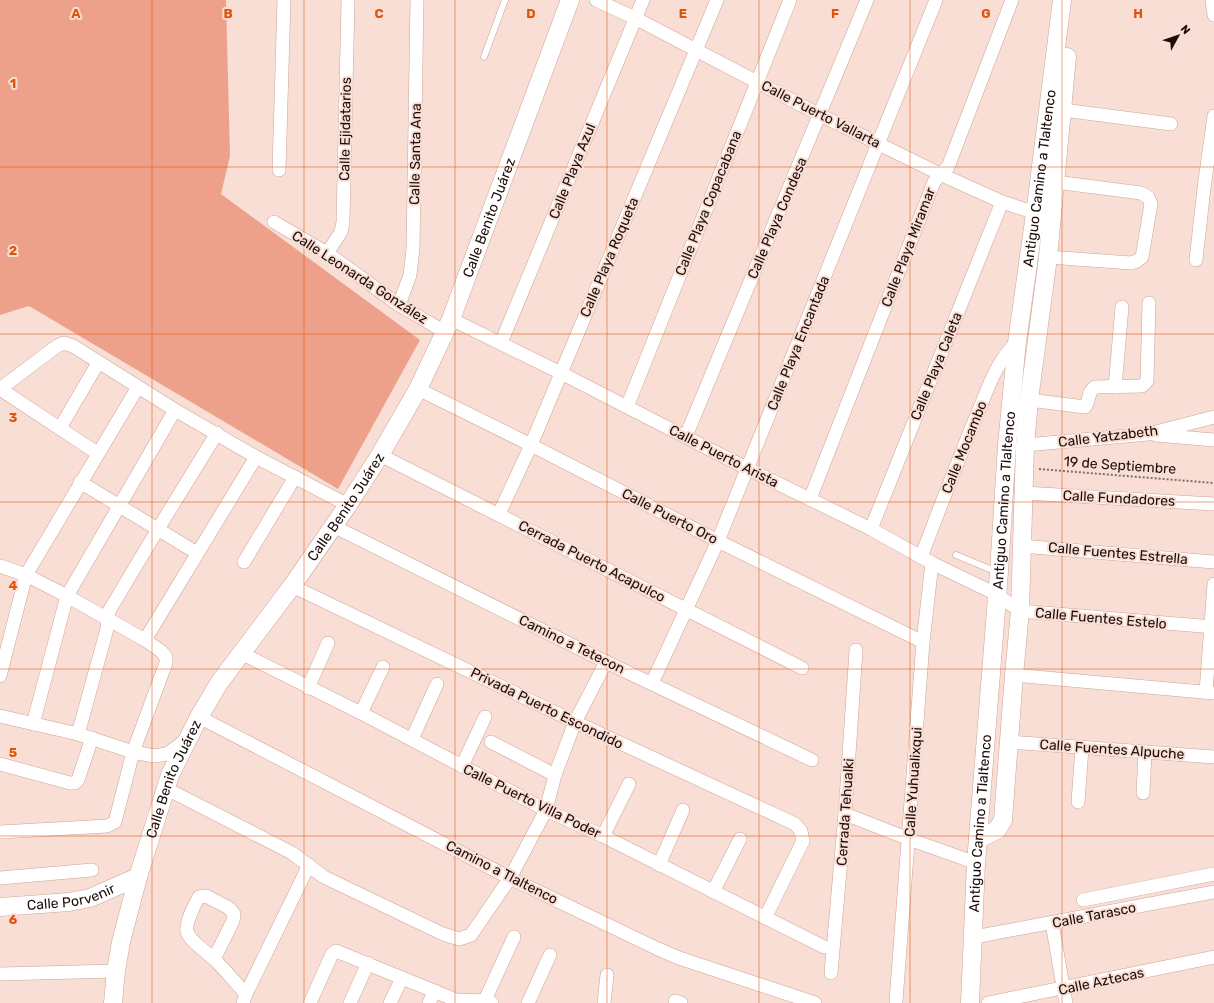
<svg xmlns="http://www.w3.org/2000/svg" width="1214" height="1003" viewBox="0 0 1214 1003" font-family="Rubik,sans-serif">
  <style>
    .green { fill: #eda18b }
    .lines { fill: none; stroke-linecap: round; stroke-linejoin: round }
    .lane-casing { stroke: #cea396; stroke-width: 7 }
    .street-casing { stroke: #cea396; stroke-width: 14 }
    .secondary-casing { stroke: #cea396; stroke-width: 19 }
    .path { stroke: #826d67; stroke-width: 2; stroke-dasharray: 2 2; stroke-linecap: butt }
    .lane { stroke: #fff; stroke-width: 6 }
    .street { stroke: #fff; stroke-width: 13 }
    .secondary { stroke: #fff; stroke-width: 18 }
    .grid { fill: none; stroke: #de550c; stroke-width: 1; stroke-opacity: 0.55 }
    .labels { text-anchor: middle; stroke-width: 4; stroke-linejoin: round; paint-order: stroke }
    .street-label { font-size: 14px; fill: #1b0c08; stroke: #f9ded5 }
    .grid-label { font-size: 13px; text-anchor: middle; font-weight: bold; fill: #de550c; stroke: #f9ded5; stroke-width: 4; stroke-linejoin: round; paint-order: stroke }
  </style>
  <rect width="100%" height="100%" fill="#f9ded5"/>
  <path class="green" d="M0 0H226L230 156 221 194 420 340 338 489 29 306 0 315Z"/>
  <g class="lines">
    <defs>
      <g id="lane">
        <path d="M484 57 505 0"/>
        <path d="M956 555 997 572"/>
      </g>
      <g id="street">
        <path d="M596 0 635 18 820 115 940 174 1002 202 1042 215"/>
        <path d="M1212 0 1214 15"/>
        <path d="M1063 110 1171 124"/>
        <path d="M279 170 284 0"/>
        <path d="M274 222 327 253 399 305 445 332"/>
        <path d="M327 253 341 232 343 222 348 0"/>
        <path d="M1048 257 1131 263 1137 261 1142 257 1151 204 1148 197 1141 193 1055 182"/>
        <path d="M1196 260 1204 188 1214 116"/>
        <path d="M399 305 410 275 413 249 417 0"/>
        <path d="M451 319 561 373 748 469 871 529 932 563 996 594 1020 611 1214 627"/>
        <path d="M501 343 643 0"/>
        <path d="M1115 387 1122 307"/>
        <path d="M0 389 57 346 64 343 73 346 175 410 256 457 348 505"/>
        <path d="M0 389 97 453"/>
        <path d="M418 389 531 445 718 541 923 642"/>
        <path d="M1029 400 1085 407C1090 401 1087 392 1095 387L1142 386 1147 381 1149 303"/>
        <path d="M627 407 790 0"/>
        <path d="M60 428 98 363"/>
        <path d="M1156 435 1214 440"/>
        <path d="M686 436 867 0"/>
        <path d="M1025 445 1148 434 1214 417"/>
        <path d="M380 455 802 668"/>
        <path d="M80 482 197 553"/>
        <path d="M1024 493 1214 504"/>
        <path d="M810 499 934 182 940 174 948 167 1012 0"/>
        <path d="M499 514 531 445 717 0"/>
        <path d="M333 526 606 662 812 760"/>
        <path d="M871 529 1002 202"/>
        <path d="M1021 546 1214 562"/>
        <path d="M921 557C939 510 957 463 976 417 988 389 995 363 1017 342"/>
        <path d="M244 562 295 477"/>
        <path d="M0 566 26 575 67 596 145 640 161 651 166 657V663L133 752 115 822 107 826 0 832"/>
        <path d="M292 586 575 722 795 824 801 831 803 841 765 918"/>
        <path d="M145 640 256 457"/>
        <path d="M241 653 361 713 546 810 603 836 824 947"/>
        <path d="M1014 675 1214 693"/>
        <path d="M0 676 26 575 138 387"/>
        <path d="M652 683 718 541 936 0"/>
        <path d="M308 688 328 643"/>
        <path d="M1206 692 1214 584"/>
        <path d="M361 713 383 667"/>
        <path d="M0 716 78 734 133 752 154 756 167 754 186 740"/>
        <path d="M199 717 510 878 658 949 679 958 815 1003"/>
        <path d="M33 724 67 596 175 410"/>
        <path d="M78 734 107 629 109 611 158 529 217 433"/>
        <path d="M412 739 437 684"/>
        <path d="M491 742 555 775"/>
        <path d="M1009 742 1214 757"/>
        <path d="M0 764 70 783H75L78 780 92 738"/>
        <path d="M462 766 485 717"/>
        <path d="M165 788 292 853 324 877 443 934 459 939 471 935 510 878 546 810 555 775 575 722 606 662"/>
        <path d="M1143 793 1145 752"/>
        <path d="M1078 802 1082 748"/>
        <path d="M845 814 909 839 976 863"/>
        <path d="M603 836 629 784"/>
        <path d="M659 865 683 810"/>
        <path d="M0 878 92 870"/>
        <path d="M713 892 740 839"/>
        <path d="M1083 900 1214 874"/>
        <path d="M1052 923 1066 1003"/>
        <path d="M974 937 1214 892"/>
        <path d="M214 959 233 921 234 914 229 908 206 896 199 897C195 903 185 924 187 931 189 941 207 952 215 960 226 971 236 983 246 994"/>
        <path d="M831 973 845 814 856 650"/>
        <path d="M0 974 116 971"/>
        <path d="M485 1000 514 937"/>
        <path d="M675 1001 681 1003"/>
        <path d="M896 1001 923 642 932 563"/>
        <path d="M243 1003 246 994 309 865"/>
        <path d="M310 1003 332 954 336 951 456 1000C468 1002 481 998 492 1003"/>
        <path d="M350 1003 368 963"/>
        <path d="M390 1003 402 978"/>
        <path d="M429 1003 435 991"/>
        <path d="M528 1003 550 955"/>
        <path d="M604 1003 607 975"/>
        <path d="M988 1003 1214 957"/>
      </g>
      <g id="secondary">
        <path d="M978 839 997 830 1003 820 1014 675 1020 611 1025 445 1029 400 1048 257 1067 57"/>
        <path id="s1" d="M0 907 69 902 90 898 138 877"/>
        <path id="s2" d="M113 1003 116 971 121 942 138 877 170 775 199 717 219 683 292 586 348 505 380 455 418 389 451 319 570 0"/>
        <path id="s3" d="M970 1003 976 863 999 572 1007 445 1017 342 1035 214 1062 0"/>
      </g>
    </defs>
    <use href="#lane" class="lane-casing"/>
    <use href="#street" class="street-casing"/>
    <use href="#secondary" class="secondary-casing"/>
    <path class="path" d="M1039 469 1214 483"/>
    <use href="#lane" class="lane"/>
    <use href="#street" class="street"/>
    <use href="#secondary" class="secondary"/>
  </g>
  <path class="grid" d="M152 0V1003M304 0V1003M455 0V1003M607 0V1003M759 0V1003M910 0V1003M1062 0V1003M0 167H1214M0 334H1214M0 502H1214M0 669H1214M0 836H1214"/>
  <g class="labels">
    <g class="street-label">
      <text transform="translate(821 114) rotate(27)" y="5">Calle Puerto Vallarta</text>
      <text transform="translate(345 129) rotate(-89)" y="5">Calle Ejidatarios</text>
      <text transform="translate(415 154) rotate(-89)" y="5">Calle Santa Ana</text>
      <text transform="translate(572 171) rotate(-68)" y="5">Calle Playa Azul</text>
      <text dy="5" stroke="none"><textPath href="#s3" startOffset="828">Antiguo Camino a Tlaltenco</textPath></text>
      <text transform="translate(708 203) rotate(-68)" y="5">Calle Playa Copacabana</text>
      <text dy="5" stroke="none"><textPath href="#s2" startOffset="881">Calle Benito Juárez</textPath></text>
      <text transform="translate(777 218) rotate(-67)" y="5">Calle Playa Condesa</text>
      <text transform="translate(908 247) rotate(-69)" y="5">Calle Playa Miramar</text>
      <text transform="translate(609 257) rotate(-67)" y="5">Calle Playa Roqueta</text>
      <text transform="translate(360 277) rotate(33)" y="5">Calle Leonarda González</text>
      <text transform="translate(798 343) rotate(-68)" y="5">Calle Playa Encantada</text>
      <text transform="translate(936 366) rotate(-68)" y="5">Calle Playa Caleta</text>
      <text transform="translate(1108 436) rotate(-7)" y="5">Calle Yatzabeth</text>
      <text transform="translate(964 447) rotate(-68)" y="5">Calle Mocambo</text>
      <text transform="translate(724 456) rotate(27)" y="5">Calle Puerto Arista</text>
      <text transform="translate(1120 465) rotate(4)" y="5">19 de Septiembre</text>
      <text transform="translate(1119 498) rotate(3)" y="5">Calle Fundadores</text>
      <text dy="5" stroke="none"><textPath href="#s3" startOffset="504">Antiguo Camino a Tlaltenco</textPath></text>
      <text dy="5" stroke="none"><textPath href="#s2" startOffset="557">Calle Benito Juárez</textPath></text>
      <text transform="translate(670 516) rotate(27)" y="5">Calle Puerto Oro</text>
      <text transform="translate(1118 553) rotate(5)" y="5">Calle Fuentes Estrella</text>
      <text transform="translate(592 561) rotate(27)" y="5">Cerrada Puerto Acapulco</text>
      <text transform="translate(1101 618) rotate(5)" y="5">Calle Fuentes Estelo</text>
      <text transform="translate(572 644) rotate(26)" y="5">Camino a Tetecon</text>
      <text transform="translate(547 708) rotate(26)" y="5">Privada Puerto Escondido</text>
      <text transform="translate(1112 749) rotate(4)" y="5">Calle Fuentes Alpuche</text>
      <text dy="5" stroke="none"><textPath href="#s2" startOffset="233">Calle Benito Juárez</textPath></text>
      <text transform="translate(913 782) rotate(-86)" y="5">Calle Yuhualixqui</text>
      <text transform="translate(532 801) rotate(26)" y="5">Calle Puerto Villa Poder</text>
      <text transform="translate(845 812) rotate(-86)" y="5">Cerrada Tehualki</text>
      <text dy="5" stroke="none"><textPath href="#s3" startOffset="180">Antiguo Camino a Tlaltenco</textPath></text>
      <text transform="translate(502 872) rotate(27)" y="5">Camino a Tlaltenco</text>
      <text dy="5" stroke="none"><textPath href="#s1" startOffset="72">Calle Porvenir</textPath></text>
      <text transform="translate(1094 915) rotate(-11)" y="5">Calle Tarasco</text>
      <text transform="translate(1101 981) rotate(-12)" y="5">Calle Aztecas</text>
    </g>
  </g>
  <g class="grid-label">
    <text x="76" y="18">A</text>
    <text x="228" y="18">B</text>
    <text x="379" y="18">C</text>
    <text x="531" y="18">D</text>
    <text x="683" y="18">E</text>
    <text x="835" y="18">F</text>
    <text x="986" y="18">G</text>
    <text x="1138" y="18">H</text>
    <text x="13" y="88">1</text>
    <text x="13" y="255">2</text>
    <text x="13" y="422">3</text>
    <text x="13" y="590">4</text>
    <text x="13" y="757">5</text>
    <text x="13" y="924">6</text>
  </g>
  <g transform="translate(1178 36) rotate(50)" stroke="#f9ded5" stroke-width="3" paint-order="stroke">
  <path d="M0-3L7 15L0 10L-7 15Z" fill="#1b0c08"/>
  <text y="-6" font-size="11" font-weight="bold" text-anchor="middle" fill="#1b0c08">N</text>
  </g>
</svg>
